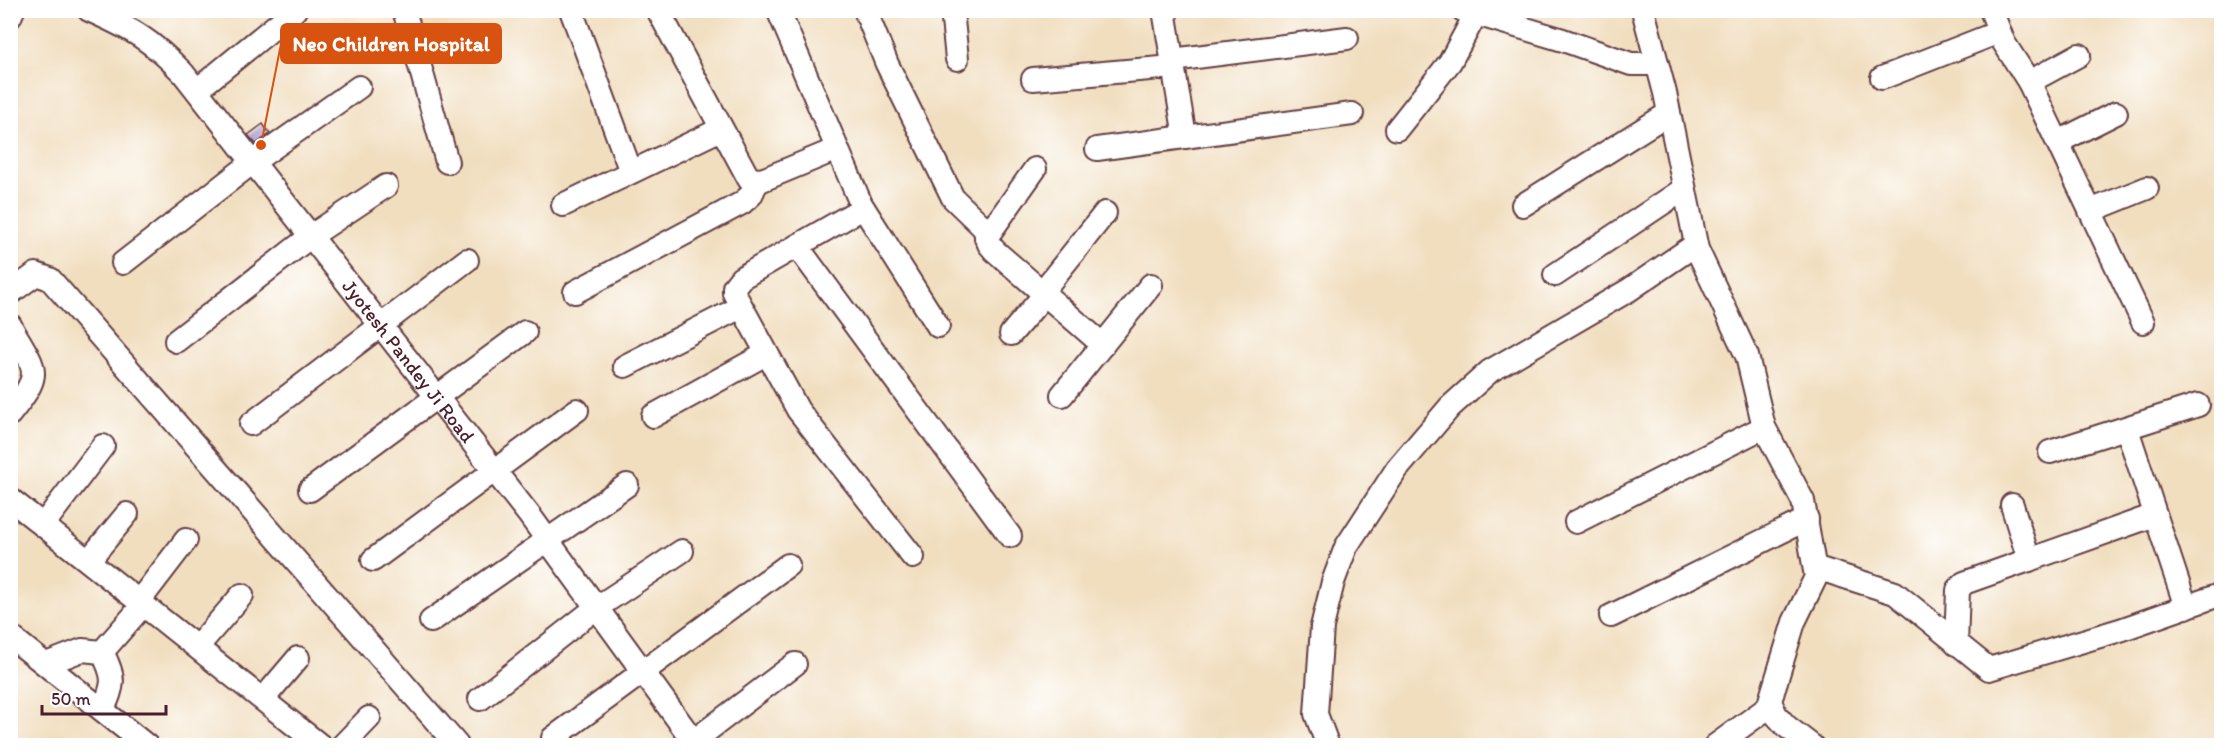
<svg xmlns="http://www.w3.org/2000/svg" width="2232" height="756" viewBox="0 0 2232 756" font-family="Itim,sans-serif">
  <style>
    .building { fill: #b1a3d0 }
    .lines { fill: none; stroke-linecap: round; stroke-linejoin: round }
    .minor-casing { stroke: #633c41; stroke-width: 26 }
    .minor { stroke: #fff; stroke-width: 22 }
    .labels { text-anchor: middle; stroke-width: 4.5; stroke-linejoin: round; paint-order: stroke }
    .street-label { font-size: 20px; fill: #4a1f2b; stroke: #fff }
    .leader { fill: none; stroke: #d8530f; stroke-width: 2 }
    .callout-dot { fill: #d8530f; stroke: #fff; stroke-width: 2 }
    .callout { fill: #d8530f; stroke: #d8530f; stroke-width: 2 }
    .callout-label { font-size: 21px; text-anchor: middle; font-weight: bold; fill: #fff }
  </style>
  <rect width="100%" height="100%" fill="#fff"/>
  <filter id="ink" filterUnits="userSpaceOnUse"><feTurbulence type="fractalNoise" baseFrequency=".0167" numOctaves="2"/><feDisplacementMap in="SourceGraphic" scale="12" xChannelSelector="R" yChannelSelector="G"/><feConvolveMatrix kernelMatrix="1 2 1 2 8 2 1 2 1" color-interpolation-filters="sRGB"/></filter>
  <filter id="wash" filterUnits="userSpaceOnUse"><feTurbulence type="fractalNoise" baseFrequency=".008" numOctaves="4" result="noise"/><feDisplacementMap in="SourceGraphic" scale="24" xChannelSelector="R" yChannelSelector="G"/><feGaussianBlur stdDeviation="1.35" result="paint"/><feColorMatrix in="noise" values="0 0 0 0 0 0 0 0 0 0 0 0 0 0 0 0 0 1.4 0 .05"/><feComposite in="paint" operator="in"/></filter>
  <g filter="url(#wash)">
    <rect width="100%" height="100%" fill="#f1debf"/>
    <g id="blocks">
      <path class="building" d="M263 124 270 134 256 144 248 135Z"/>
    </g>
  </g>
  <g filter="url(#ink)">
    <use href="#blocks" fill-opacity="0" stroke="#633c41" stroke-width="1.5"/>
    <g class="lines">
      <defs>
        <g id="minor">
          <path id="s1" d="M89 10C132 29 150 39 183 73L530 516 697 746"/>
          <path d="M404 10 447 162"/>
          <path d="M571 10 631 172"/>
          <path d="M658 10 749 179 762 180 837 149"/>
          <path d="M778 10 861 204 938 326"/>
          <path d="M865 10 887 64 953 198 984 228 989 244 995 251 1103 345"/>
          <path d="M952 10 957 59"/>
          <path d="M1164 10 1185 137"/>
          <path d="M1463 10 1563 40 1631 64H1657"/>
          <path d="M1643 10 1665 93 1697 249 1747 356 1764 427 1803 501 1816 577 1794 622 1770 701 1776 715 1786 726 1812 746"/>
          <path d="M1991 10 2004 43 2029 82 2143 322"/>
          <path d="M10 17 13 10"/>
          <path d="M1172 60 1347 38"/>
          <path d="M1882 78 1999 32"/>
          <path d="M1033 79 1173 67"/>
          <path d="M2029 82 2079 55"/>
          <path d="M197 90 295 10"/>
          <path d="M1397 129 1450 62 1478 10"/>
          <path d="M2058 142 2116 113"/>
          <path d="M1097 149 1352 114"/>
          <path d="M563 205 721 129"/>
          <path d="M1523 205 1669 113"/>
          <path d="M863 208 741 278 734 287V293L798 410 913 557"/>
          <path d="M2090 211 2147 188"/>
          <path d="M986 238 1035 169"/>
          <path d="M797 246 1010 536"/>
          <path d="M123 263 253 162 359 87"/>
          <path d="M1555 275 1684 189"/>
          <path d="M575 292 742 203 751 195 758 180"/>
          <path d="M1042 292 1105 213"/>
          <path d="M10 293 36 274 50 279 457 745"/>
          <path d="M10 325C36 372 45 370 10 414"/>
          <path d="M1011 334 1045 294"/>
          <path d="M176 341 311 236 386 186"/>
          <path d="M625 366 741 307"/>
          <path d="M1062 395 1151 285"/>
          <path d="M653 416 766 354"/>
          <path d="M251 424 467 260"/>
          <path d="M2127 429 2186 607"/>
          <path d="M2050 452 2198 405"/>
          <path d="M310 490 525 332"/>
          <path d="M10 499 321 746"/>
          <path d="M2012 505 2029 560"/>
          <path d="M1576 522 1764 427"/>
          <path d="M43 525 103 446"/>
          <path d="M89 560 127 514"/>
          <path d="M373 560 577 410"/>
          <path d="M1817 568 1895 593 1989 669 2120 630 2222 594"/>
          <path d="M140 600 186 540"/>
          <path d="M1611 616 1807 519"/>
          <path d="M431 621 627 485"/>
          <path d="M10 636 147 746"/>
          <path d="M1956 644 1958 590 1964 583 2155 515"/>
          <path d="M198 646 242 595"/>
          <path d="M102 652C116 678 114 684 103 710"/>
          <path d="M46 664 82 650 102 652 144 604"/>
          <path d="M264 698 298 658"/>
          <path d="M480 699 596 608 682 551"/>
          <path d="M553 738 788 565"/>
          <path d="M342 746 369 718"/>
          <path d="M687 746 795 664"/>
          <path d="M1328 746 1316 714 1322 627 1333 582 1346 547 1397 469 1450 407 1490 371 1629 290 1695 245"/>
          <path d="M1715 746 1770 706"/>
        </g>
      </defs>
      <use href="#minor" class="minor-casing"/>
      <use href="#minor" class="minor"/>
    </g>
  </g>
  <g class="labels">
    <g class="street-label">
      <text dy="7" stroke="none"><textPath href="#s1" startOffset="480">Jyotesh Pandey Ji Road</textPath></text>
    </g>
  </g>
  <path class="leader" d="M261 145L281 44"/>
  <circle class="callout-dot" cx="261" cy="145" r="6"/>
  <rect class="callout" x="281" y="24" width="220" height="39" rx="6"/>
  <g class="callout-label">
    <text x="391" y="51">Neo Children Hospital</text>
  </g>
  <rect width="2232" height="756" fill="none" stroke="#fff" stroke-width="36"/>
  <path d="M42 705v9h124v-9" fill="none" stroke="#4a1f2b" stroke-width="3"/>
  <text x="51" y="705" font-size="18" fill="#4a1f2b" stroke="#ffffff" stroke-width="4.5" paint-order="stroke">50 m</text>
</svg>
